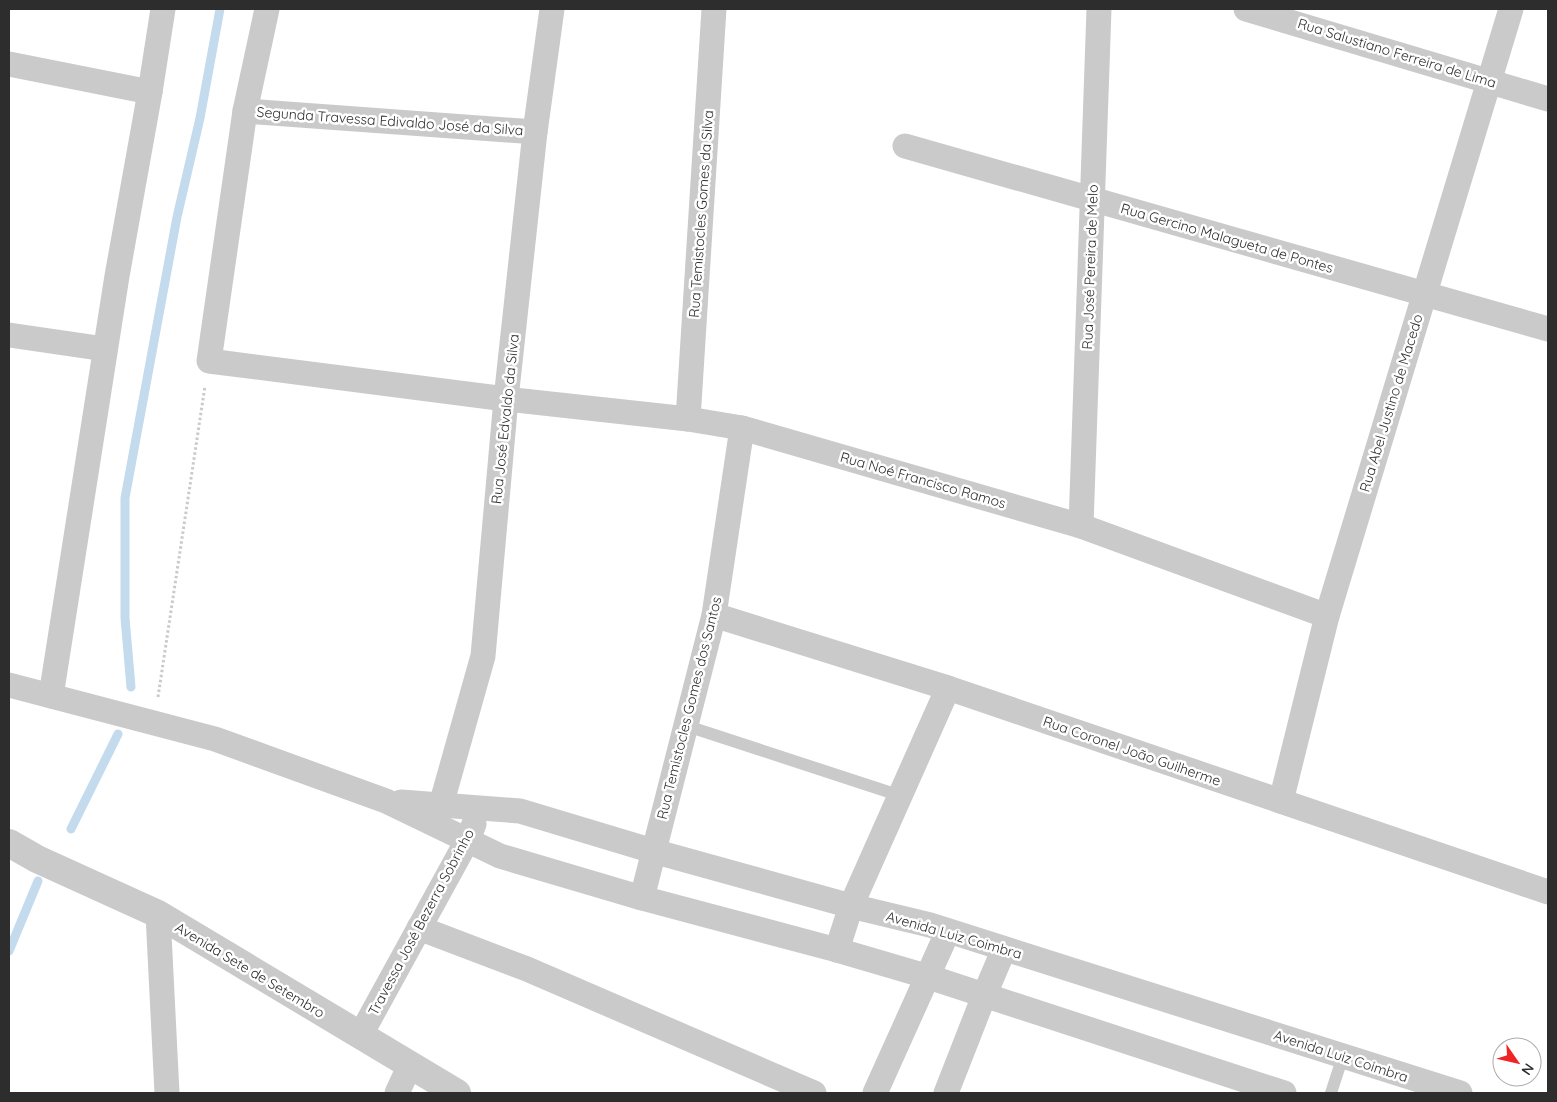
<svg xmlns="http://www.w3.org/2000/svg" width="1557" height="1102" viewBox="0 0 1557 1102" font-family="Quicksand,sans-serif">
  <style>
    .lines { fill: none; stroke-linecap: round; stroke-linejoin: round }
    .stream { stroke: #c4daed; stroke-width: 9 }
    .path { stroke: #cacaca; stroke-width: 3; stroke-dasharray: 2.5 2.5; stroke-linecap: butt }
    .service { stroke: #cacaca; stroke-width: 12 }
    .minor { stroke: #cacaca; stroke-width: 25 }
    .tertiary { stroke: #cacaca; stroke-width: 28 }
    .labels { text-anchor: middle; stroke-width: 5; stroke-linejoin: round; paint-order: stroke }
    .street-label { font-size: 14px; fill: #2d2d2d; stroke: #fff }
  </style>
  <rect width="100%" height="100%" fill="#fff"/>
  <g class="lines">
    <g class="stream">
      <path d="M131 687 125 618V498L177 217 200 118 220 9"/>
      <path d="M71 829 118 734"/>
      <path d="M9 951 38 881"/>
    </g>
    <path class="path" d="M158 697 205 386"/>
    <g class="service">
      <path d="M687 726 901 796"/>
      <path d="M1331 1093 1343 1056"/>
    </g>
    <g class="minor">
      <path d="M267 9 245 111 209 361 506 399 688 419 742 428 1081 526 1327 616"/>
      <path d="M1246 9 1548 99"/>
      <path d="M9 64 150 92"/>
      <path d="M245 111 535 132"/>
      <path d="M905 146 1548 329"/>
      <path d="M9 335 105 349"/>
      <path d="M688 419 714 9"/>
      <path d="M1081 526 1099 9"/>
      <path d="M714 615 948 688 1548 892"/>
      <path d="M9 685 215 739 386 801 500 856 642 898 837 950 929 977 1284 1093"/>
      <path d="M51 696 117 276 150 92 163 9"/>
      <path d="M1281 801 1327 616 1511 9"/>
      <path d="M401 802 520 811 653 851 851 906 930 925 1460 1093"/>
      <path d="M434 821 441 805 483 656 506 399 535 132 552 9"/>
      <path d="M642 898 714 615 742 428"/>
      <path d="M158 914 167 1093"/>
      <path d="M419 928 527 969 814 1093"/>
      <path d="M837 950 851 906 948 688"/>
      <path d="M360 1036 468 839 474 824"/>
      <path d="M397 1093 410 1065"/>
      <path d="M875 1093 948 931"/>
      <path d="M946 1093 984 996 1004 949"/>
    </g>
    <path class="tertiary" d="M9 843 37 859 158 914 457 1093"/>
  </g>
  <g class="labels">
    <g class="street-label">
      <text transform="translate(1397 53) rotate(17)" y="5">Rua Salustiano Ferreira de Lima</text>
      <text transform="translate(390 121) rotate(4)" y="5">Segunda Travessa Edivaldo José da Silva</text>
      <text transform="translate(701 214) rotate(-86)" y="5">Rua Temistocles Gomes da Silva</text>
      <text transform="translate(1227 238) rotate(16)" y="5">Rua Gercino Malagueta de Pontes</text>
      <text transform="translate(1090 267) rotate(-88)" y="5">Rua José Pereira de Melo</text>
      <text transform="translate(1391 403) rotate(-73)" y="5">Rua Abel Justino de Macedo</text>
      <text transform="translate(505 419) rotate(-84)" y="5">Rua José Edvaldo da Silva</text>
      <text transform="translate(923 480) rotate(16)" y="5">Rua Noé Francisco Ramos</text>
      <text transform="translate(689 708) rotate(-76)" y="5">Rua Temistocles Gomes dos Santos</text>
      <text transform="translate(1132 751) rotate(19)" y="5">Rua Coronel João Guilherme</text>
      <text transform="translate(421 922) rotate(-62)" y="5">Travessa José Bezerra Sobrinho</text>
      <text transform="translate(954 935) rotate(16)" y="5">Avenida Luiz Coimbra</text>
      <text transform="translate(250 970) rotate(31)" y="5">Avenida Sete de Setembro</text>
      <text transform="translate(1341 1056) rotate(18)" y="5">Avenida Luiz Coimbra</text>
    </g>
  </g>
  <rect width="1557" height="1102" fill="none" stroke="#2d2d2d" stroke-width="20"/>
  <g transform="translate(1517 1062) rotate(124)"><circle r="24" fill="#ffffff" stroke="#ababab"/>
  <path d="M0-4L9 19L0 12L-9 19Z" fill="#ef2424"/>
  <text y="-8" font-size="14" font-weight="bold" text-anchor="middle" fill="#2d2d2d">N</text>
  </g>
</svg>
